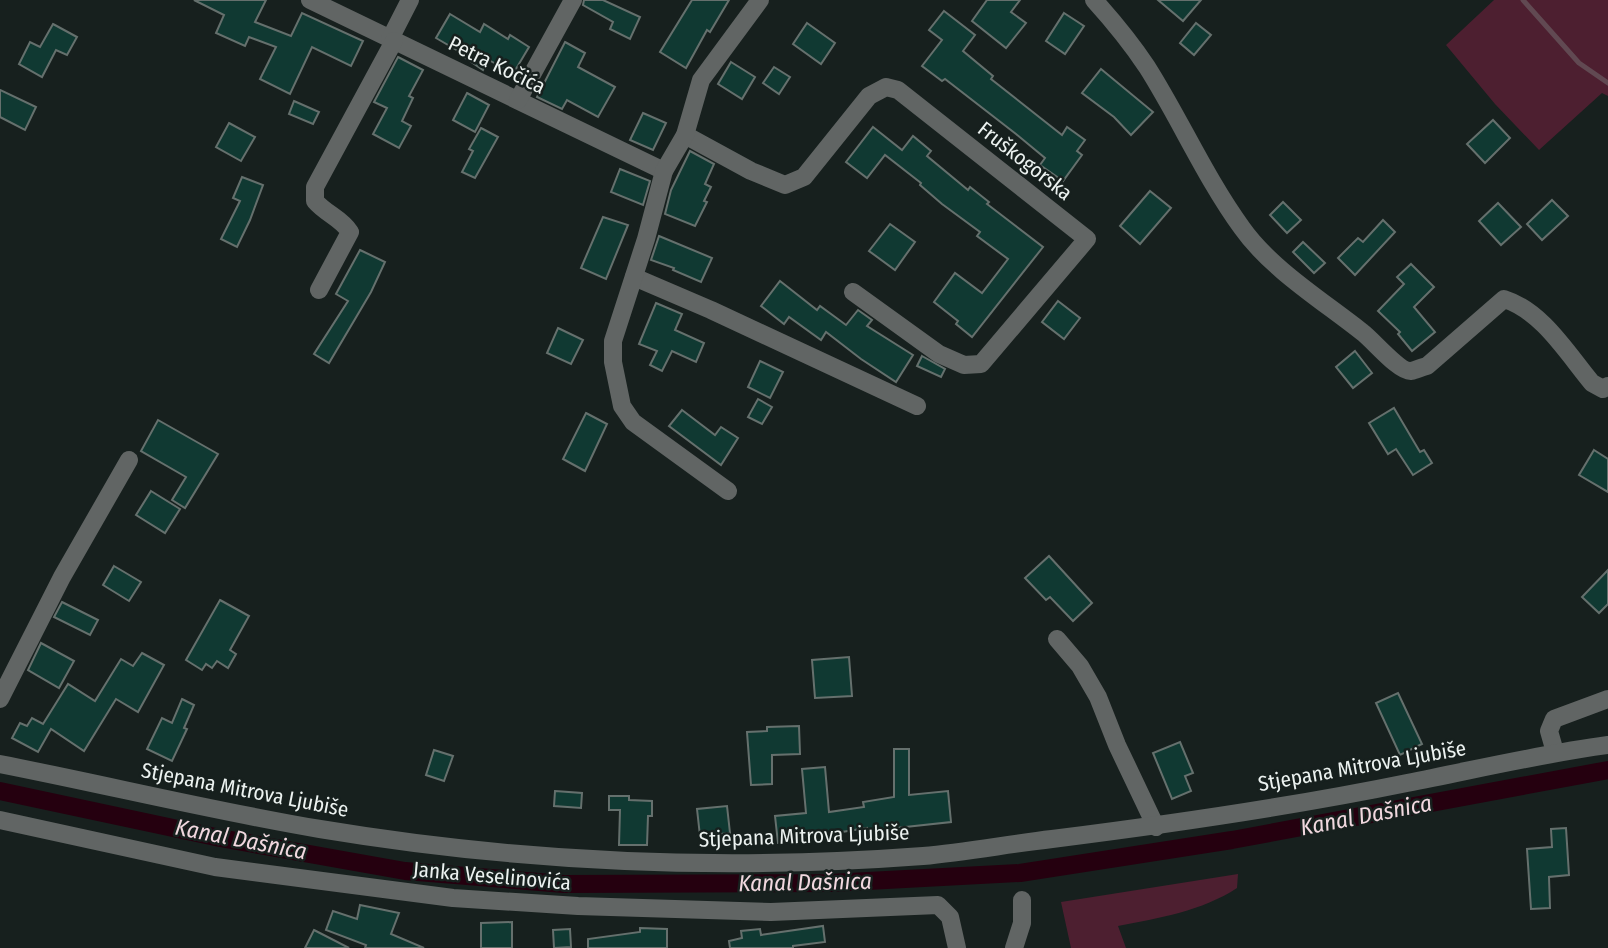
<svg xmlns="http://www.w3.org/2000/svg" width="1608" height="948" viewBox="0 0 1608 948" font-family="'Fira Sans Condensed',sans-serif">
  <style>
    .green { fill: #4d1f30 }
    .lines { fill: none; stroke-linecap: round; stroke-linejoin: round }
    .stream { stroke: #614952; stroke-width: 5 }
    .canal { stroke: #25000f; stroke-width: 18 }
    .building { fill: #103932; stroke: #65706d; stroke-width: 2 }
    .minor { stroke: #616564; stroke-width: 18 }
    .labels { text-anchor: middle; stroke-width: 5; stroke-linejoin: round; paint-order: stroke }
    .street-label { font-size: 21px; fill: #ecf2f0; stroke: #17201e }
    .water-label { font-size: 23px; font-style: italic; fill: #f1d8df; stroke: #17201e }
  </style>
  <rect width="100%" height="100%" fill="#17201e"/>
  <g class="green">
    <path d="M1494 0H1608V96L1602 93 1539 150 1495 104 1446 45Z"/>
    <path d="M1238 874 1237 888C1202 911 1159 918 1118 926L1126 948H1071L1061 902Z"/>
  </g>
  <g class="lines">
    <path class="stream" d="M1523 0 1579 63 1608 83"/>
    <path class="canal" d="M0 791 220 838 405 871 564 884 830 883 1020 873 1232 840 1608 770"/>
  </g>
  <g class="building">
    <path d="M194 0H266L255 22 291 36 302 13 363 41 351 66 312 47 290 94 260 79 276 47 249 37 245 46 216 33 224 15Z"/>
    <path d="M584 0H603L640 17 630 39 610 29 613 22 583 5Z"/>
    <path d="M692 0H729L710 32 707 30 686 68 660 52Z"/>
    <path d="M987 0H1020L1011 12 1026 23 1006 48 972 21Z"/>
    <path d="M1158 0H1201L1183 21Z"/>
    <path d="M944 11 975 35 963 51 993 76 991 79 1062 135 1067 127 1085 140 1077 151 1082 155 1063 181 1040 165 1045 158 1016 134 945 79 942 81 922 66 942 40 929 30Z"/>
    <path d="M1064 13 1084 26 1065 54 1046 41Z"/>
    <path d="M450 14 480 32 484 24 508 39 510 35 529 47 513 74 489 60 483 70 464 57 465 55 436 38Z"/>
    <path d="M807 23 835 43 821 64 793 44Z"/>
    <path d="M1196 23 1211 35 1194 55 1180 43Z"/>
    <path d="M53 24 77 37 67 55 56 50 42 77 19 64 30 42 40 47Z"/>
    <path d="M565 42 585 53 578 67 615 87 598 117 567 100 562 109 537 97Z"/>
    <path d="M398 57 423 70 409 96 413 98 402 121 411 126 399 148 373 134 387 108 374 102Z"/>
    <path d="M731 62 755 77 742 99 718 84Z"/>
    <path d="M774 67 790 77 779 94 763 83Z"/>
    <path d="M1101 69 1153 112 1131 135 1114 117 1082 93Z"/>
    <path d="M0 90 36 107 25 130 0 117Z"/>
    <path d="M467 93 489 105 475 132 453 120Z"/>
    <path d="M294 101 319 112 313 124 289 114Z"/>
    <path d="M643 113 666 123 653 150 630 140Z"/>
    <path d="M1493 120 1510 138 1485 163 1467 144Z"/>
    <path d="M229 123 255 137 241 161 216 147Z"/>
    <path d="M873 127 902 150 913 136 931 151 927 156 968 190 970 187 989 202 987 204 1043 247 972 337 956 324 958 321 934 302 955 273 982 293 1008 259 977 236 980 232 942 204 920 185 921 183 885 155 867 178 846 162Z"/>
    <path d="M481 128 498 137 475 178 462 172 473 151 469 149Z"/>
    <path d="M690 151 714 164 705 184 711 187 704 201 707 202 695 226 665 214 671 190Z"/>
    <path d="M620 169 650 181 643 205 611 192Z"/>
    <path d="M242 177 263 185 250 220 237 247 221 239 240 201 233 198Z"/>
    <path d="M1150 191 1171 208 1140 244 1120 226Z"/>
    <path d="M1552 200 1568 216 1542 240 1527 224Z"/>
    <path d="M1283 202 1301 220 1287 233 1270 215Z"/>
    <path d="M1498 203 1521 227 1501 245 1479 221Z"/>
    <path d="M603 217 628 225 606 279 581 268Z"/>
    <path d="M1383 220 1395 232 1355 275 1338 258 1358 238 1363 242Z"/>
    <path d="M890 224 915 242 895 270 869 251Z"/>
    <path d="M659 236 712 258 701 282 673 270 674 268 651 260Z"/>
    <path d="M1303 242 1325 263 1314 273 1293 252Z"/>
    <path d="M360 250 385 262 371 292 329 363 314 354 348 301 336 294Z"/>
    <path d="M1411 264 1434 287 1414 307 1435 332 1412 351 1398 334 1400 332 1378 311 1404 284 1397 277Z"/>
    <path d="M780 281 817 310 820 306 846 325 858 310 872 320 867 326 913 355 896 382 861 359 826 332 821 340 789 317 784 324 761 306Z"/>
    <path d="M1058 301 1080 318 1064 339 1042 322Z"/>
    <path d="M656 303 682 314 675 330 704 343 696 362 672 351 662 371 650 365 657 351 639 344Z"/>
    <path d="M558 328 583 340 571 364 547 353Z"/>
    <path d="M1355 351 1372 373 1353 388 1336 367Z"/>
    <path d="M922 356 945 369 941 377 917 366Z"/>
    <path d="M760 361 783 372 770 398 748 387Z"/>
    <path d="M758 399 772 407 762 424 748 417Z"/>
    <path d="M1394 408 1420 452 1424 450 1432 463 1413 475 1396 449 1388 454 1369 423Z"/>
    <path d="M682 410 715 435 721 427 738 438 721 465 669 426Z"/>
    <path d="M586 413 607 424 585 471 563 459Z"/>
    <path d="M158 420 218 454 185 508 172 500 186 477 141 451Z"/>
    <path d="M1594 450 1608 459V492L1579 475Z"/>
    <path d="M151 491 180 509 165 533 136 515Z"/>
    <path d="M1049 556 1092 603 1073 621 1050 597 1046 600 1025 578Z"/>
    <path d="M114 566 141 582 129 601 103 585Z"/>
    <path d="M1608 570V604L1599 613 1582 597Z"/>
    <path d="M220 600 249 616 230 650 236 654 228 668 217 661 212 668 206 664 202 670 186 660Z"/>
    <path d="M62 602 98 620 90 635 54 617Z"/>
    <path d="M41 643 74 661 59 688 28 670Z"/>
    <path d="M142 653 164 665 138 712 116 699 84 751 51 729 38 752 12 738 20 723 27 726 32 718 43 724 68 684 95 701 121 659 133 666Z"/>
    <path d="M849 657 852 696 815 698 812 660Z"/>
    <path d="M1398 693 1422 744 1400 755 1376 703Z"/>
    <path d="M182 699 194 705 184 728 187 729 172 761 147 749 162 718 172 723Z"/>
    <path d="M799 726 800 754 772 755V784L751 785 747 732 767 731V727Z"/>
    <path d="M1180 742 1193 773 1185 776 1191 791 1172 799 1153 753Z"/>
    <path d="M894 749H909V795L948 791 951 822 896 828 868 833 867 828 804 838 805 840 778 843 775 816 806 813 802 769 825 767 829 812 864 807 863 802 894 797Z"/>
    <path d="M434 750 453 756 444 781 426 775Z"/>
    <path d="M555 791 582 793 581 808 554 806Z"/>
    <path d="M609 796H629V800L652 801V816H648L647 845H619L620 810H609Z"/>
    <path d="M727 806 730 833 700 836 697 809Z"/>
    <path d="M1566 828 1569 875 1549 877 1550 908 1531 909 1527 849 1552 847 1551 829Z"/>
    <path d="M360 905 399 913 391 934 424 948H365L366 945 326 930 333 911 357 919Z"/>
    <path d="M512 922V948H481V923Z"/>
    <path d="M823 926 825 942 793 946V948H730L729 941 742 938 741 931 760 929 761 935Z"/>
    <path d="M640 928 667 929V948H588V939L640 932Z"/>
    <path d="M570 929 571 947 554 948 553 930Z"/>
    <path d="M314 930 349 948H305Z"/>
  </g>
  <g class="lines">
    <g class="minor">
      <path d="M310 0 664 171"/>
      <path d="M1094 0C1113 21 1131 43 1147 67 1180 119 1205 177 1242 228 1271 269 1323 301 1362 332 1373 340 1399 372 1411 371 1416 370 1422 367 1427 366L1504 299C1542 311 1567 353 1592 383L1603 389 1608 386"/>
      <path d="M390 39 410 0"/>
      <path d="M518 100 573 0"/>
      <path d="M685 135 751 171 785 185 804 177 869 96 886 87 898 90 1087 239 981 364 964 365 939 354 853 292"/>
      <path d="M634 277 711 310 917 406"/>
      <path d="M319 290 350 232C341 218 326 214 315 201V187L394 41"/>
      <path d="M728 491 633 422 622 406 613 362V341L646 239 664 171 685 135 701 80 760 0"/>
      <path d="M1057 639 1080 666 1098 697 1117 745 1156 827"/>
      <path d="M0 699 62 577 129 460"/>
      <path d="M1555 752 1549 731 1554 719 1608 699"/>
      <path d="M0 764C107 785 213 811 320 829 518 862 723 871 923 856 966 852 1009 844 1052 839 1171 824 1290 807 1407 783 1474 770 1540 754 1608 745"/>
      <path d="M0 820 215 867 453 898 578 906 771 912 938 905 950 917 957 948"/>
      <path d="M1014 948 1022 923V900"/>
    </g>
  </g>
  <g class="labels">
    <g class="street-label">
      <text transform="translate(497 65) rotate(26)" y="7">Petra Kočića</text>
      <text transform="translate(1025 161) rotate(38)" y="7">Fruškogorska</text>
      <text transform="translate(1362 766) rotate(-10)" y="7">Stjepana Mitrova Ljubiše</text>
      <text transform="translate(245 790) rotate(11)" y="7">Stjepana Mitrova Ljubiše</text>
      <text transform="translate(804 836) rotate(-2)" y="7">Stjepana Mitrova Ljubiše</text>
      <text transform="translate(492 876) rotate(5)" y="7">Janka Veselinovića</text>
    </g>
    <g class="water-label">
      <text transform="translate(1366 815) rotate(-11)" y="8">Kanal Dašnica</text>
      <text transform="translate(241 839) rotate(11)" y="8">Kanal Dašnica</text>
      <text transform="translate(805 882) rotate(-1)" y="8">Kanal Dašnica</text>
    </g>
  </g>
</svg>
